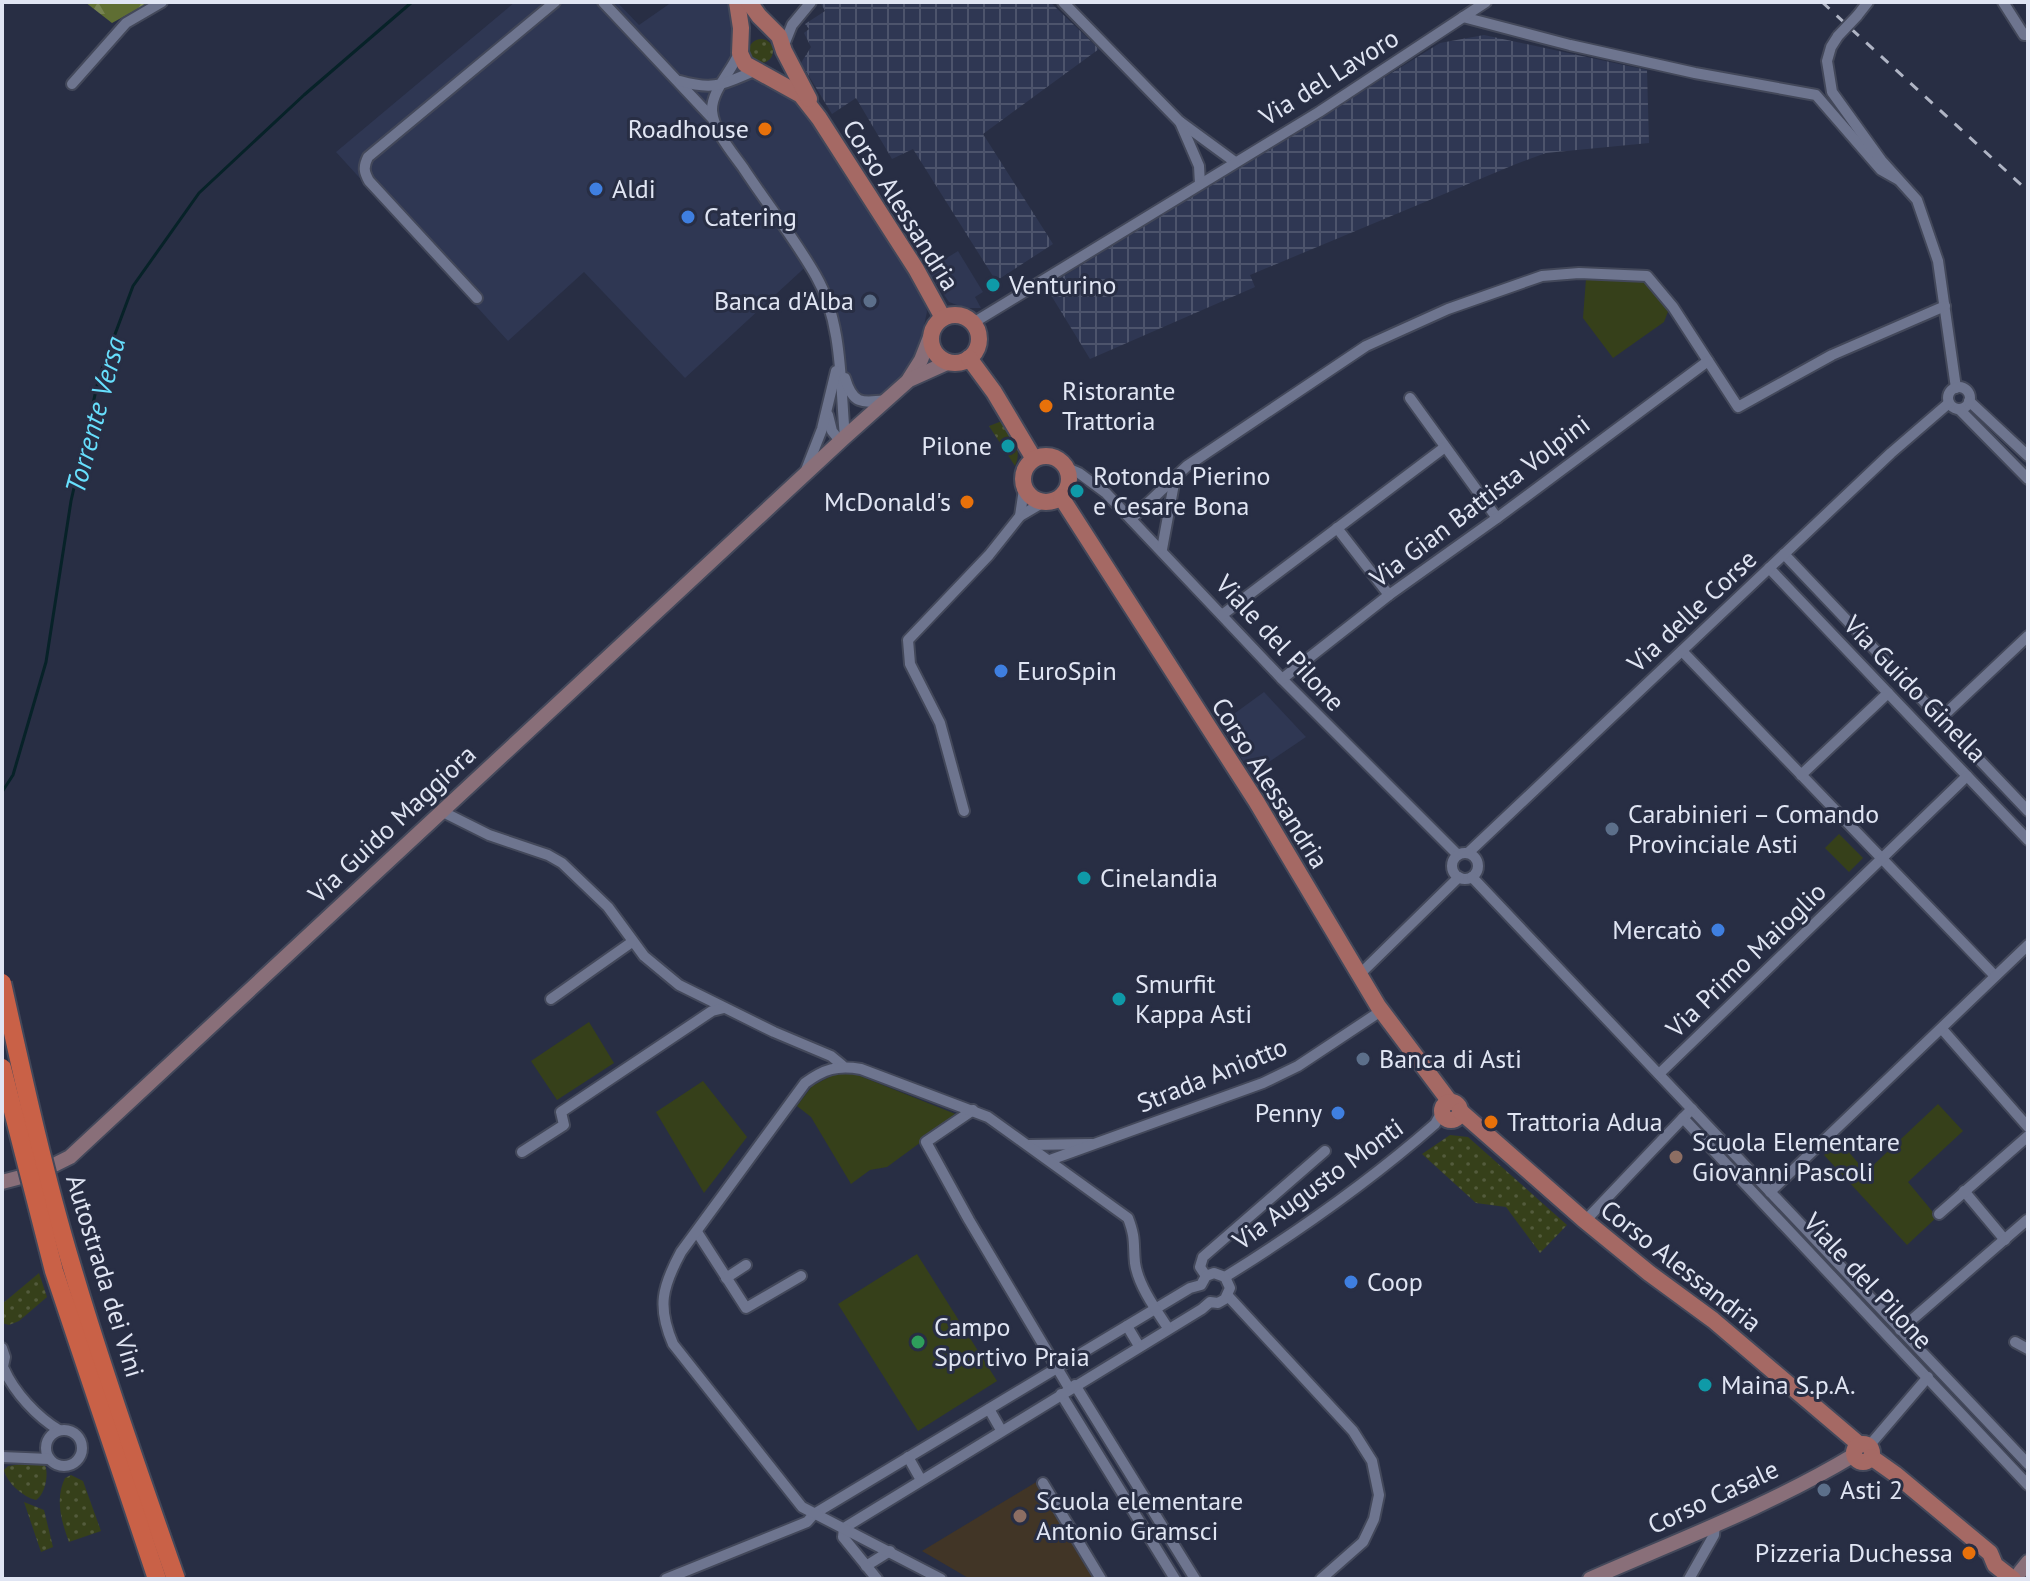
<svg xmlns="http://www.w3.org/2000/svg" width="2030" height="1581" viewBox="0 0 2030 1581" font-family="'PT Sans',sans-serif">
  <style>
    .built { fill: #2f3753 }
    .industrial { fill: url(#industrial-grid) }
    .education { fill: #413526 }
    .grass { fill: url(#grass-dots) }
    .forest { fill: url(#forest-firs) }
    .park { fill: #36401a }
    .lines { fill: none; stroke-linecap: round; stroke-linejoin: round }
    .stream { stroke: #072228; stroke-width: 3 }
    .street-casing { stroke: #43485a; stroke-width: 14 }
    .secondary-casing { stroke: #43485a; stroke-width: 18 }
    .primary-casing { stroke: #43485a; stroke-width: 20 }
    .street { stroke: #6e758f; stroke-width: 10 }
    .secondary { stroke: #896f79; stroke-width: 14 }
    .primary { stroke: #a56964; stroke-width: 16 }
    .rail { stroke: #b0b5c5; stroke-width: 3; stroke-dasharray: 10 10; stroke-linecap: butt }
    .street-bridge-casing { stroke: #43485a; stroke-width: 14; stroke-linecap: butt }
    .highway-bridge-casing { stroke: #43485a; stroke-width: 22; stroke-linecap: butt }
    .street-bridge { stroke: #6e758f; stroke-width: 10 }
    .highway-bridge { stroke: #c96147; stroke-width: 18 }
    .food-dot { fill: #e8710a; stroke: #282e44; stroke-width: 3 }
    .shop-dot { fill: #3f7fe0; stroke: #282e44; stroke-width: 3 }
    .culture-dot { fill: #0f9aa8; stroke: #282e44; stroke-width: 3 }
    .service-dot { fill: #5c6f8a; stroke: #282e44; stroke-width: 3 }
    .education-dot { fill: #8d6e63; stroke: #282e44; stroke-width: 3 }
    .leisure-dot { fill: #2e9e5b; stroke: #282e44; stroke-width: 3 }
    .labels { text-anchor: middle; stroke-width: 6; stroke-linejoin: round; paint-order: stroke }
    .street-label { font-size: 26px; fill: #e0e5f3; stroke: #282e44 }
    .poi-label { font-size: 26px; fill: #e0e5f3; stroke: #282e44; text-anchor: start }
    .water-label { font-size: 28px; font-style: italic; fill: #67dffd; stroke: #282e44 }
  </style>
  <defs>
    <pattern id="industrial-grid" width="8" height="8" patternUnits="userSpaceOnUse" patternTransform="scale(2)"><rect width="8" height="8" fill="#2f3753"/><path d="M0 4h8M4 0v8" fill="none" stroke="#4d546c"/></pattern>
    <pattern id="grass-dots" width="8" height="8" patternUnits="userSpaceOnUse" patternTransform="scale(2)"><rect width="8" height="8" fill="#36401a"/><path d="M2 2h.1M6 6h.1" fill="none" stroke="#535b3c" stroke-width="1.8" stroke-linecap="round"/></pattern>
    <pattern id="forest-firs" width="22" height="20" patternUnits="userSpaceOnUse" patternTransform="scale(2)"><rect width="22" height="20" fill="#5f6e33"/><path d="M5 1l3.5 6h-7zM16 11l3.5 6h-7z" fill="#768351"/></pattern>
  </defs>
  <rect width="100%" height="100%" fill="#282e44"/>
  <g class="built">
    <path d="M515 2H617L639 25 672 2H733L736 23 731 48 733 60 748 79 767 80 800 98 924 294 927 312 923 330 922 345 911 370 882 396 862 398 850 387 833 306 823 278 812 261 685 378 584 272 508 341 336 152Z"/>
    <path d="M958 251 983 292 975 297 981 308H965L949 302 927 270Z"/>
    <path d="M1264 692 1306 737 1251 774 1220 724Z"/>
  </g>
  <g class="industrial">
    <path d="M820 2H1050L1099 49 983 134 1053 244 996 281 913 149 892 159 856 98 832 114 801 63 811 47 804 33 809 29 805 24 825 11Z"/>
    <path d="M1484 35 1647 70 1649 143 1546 153 1516 164 1250 275 1255 287 1090 359 1046 287 1440 43Z"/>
  </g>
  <path class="education" d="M1038 1481 1097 1579H970L922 1551Z"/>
  <g class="grass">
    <circle cx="761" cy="51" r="12"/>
    <path d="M1002 421C1012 435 1023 449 1015 466L989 426Z"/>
    <path d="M1450 1135 1468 1137 1567 1225 1540 1253 1506 1207 1476 1203 1422 1154Z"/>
    <path d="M39 1273 47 1297 19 1321 9 1325 2 1323V1304Z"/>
    <path d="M34 1462 45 1465C49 1475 45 1494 36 1500 23 1497 7 1483 4 1470L8 1466Z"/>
    <path d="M71 1475 83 1481 101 1531 69 1542C61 1521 55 1498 65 1478Z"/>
    <path d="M24 1502 44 1510 53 1547 41 1552Z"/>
  </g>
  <path class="forest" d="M85 2H150L112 23Z"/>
  <g class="park">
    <path d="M1586 279 1649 282 1669 309 1664 322 1613 358 1583 318Z"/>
    <path d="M1839 834 1863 858 1849 872 1825 848Z"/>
    <path d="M589 1022 614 1063 557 1100 531 1061Z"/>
    <path d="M837 1073 855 1074 958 1115 887 1167 870 1170 851 1184 811 1117 797 1106 812 1086Z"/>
    <path d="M703 1081 747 1137 704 1193 656 1112Z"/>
    <path d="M1938 1104 1963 1131 1908 1182 1937 1217 1907 1245 1824 1155 1840 1142 1866 1172Z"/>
    <path d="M917 1254 997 1381 918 1431 838 1304Z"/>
  </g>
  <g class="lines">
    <path class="stream" d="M2 792 13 775 46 662 71 501 99 377 133 286 199 193 304 95 412 2"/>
    <defs>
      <g id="street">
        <path d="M603 2 713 119"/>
        <path d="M1063 2 1179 121 1235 162"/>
        <path d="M2003 2 2024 35H2028"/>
        <path d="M1857 16 1868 2"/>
        <path d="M1463 17 1570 45 1695 73 1816 95 1881 170 1897 179"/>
        <path d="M1838 36 1831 47 1827 61 1832 92 1881 160 1917 200 1938 261 1956 388"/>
        <path d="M784 45 792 25 811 2"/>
        <path d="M740 51C732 71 711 91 712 111 714 132 732 152 744 169 767 204 795 239 816 276 843 323 840 385 845 437"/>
        <path d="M680 81C715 91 723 84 754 71"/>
        <path d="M72 84 126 23 162 2"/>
        <path d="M1180 122 1199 166 1200 184"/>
        <path d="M477 298 369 181C364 172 363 167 368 157L555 2"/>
        <path d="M973 323 1319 112 1486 2"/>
        <path d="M845 378C853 405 862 403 887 400"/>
        <circle cx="1959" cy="398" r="11"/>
        <path d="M1410 398 1497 518"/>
        <path d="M1969 401 2028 456"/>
        <path d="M1959 409 2028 479"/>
        <path d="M828 415 832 431 840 441"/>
        <path d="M1065 467 1079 473 1106 493 1282 679 1458 855"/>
        <path d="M806 470 822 429 836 371"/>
        <path d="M1020 516 1024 489"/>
        <path d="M1131 519 1187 466 1366 346 1448 309 1542 276 1579 273 1647 276 1673 307 1738 407 1832 355 1945 306"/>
        <path d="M1337 528 1389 595"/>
        <path d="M1162 549 1175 478"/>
        <path d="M1784 554 2028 811"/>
        <path d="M1769 568 2028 840"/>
        <path d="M1222 615 1445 447"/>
        <path d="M1682 651 1995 976"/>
        <path d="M1282 679 1389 595 1497 518 1708 361"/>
        <path d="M1940 719 2028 636"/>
        <path d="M1801 775 1888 693"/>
        <path d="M441 811 489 835 548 855 562 863 608 907 644 956 679 985 774 1032 831 1056 842 1065"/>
        <path d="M964 811 940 723 910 664 908 640 989 555 1020 516 1042 503"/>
        <path d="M1468 853 1891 453 1949 403"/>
        <circle cx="1465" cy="866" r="13"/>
        <path d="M1472 877 2028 1464"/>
        <path d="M1359 975 1459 877"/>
        <path d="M551 999 632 942"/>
        <path d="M1942 1029 2028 1127"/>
        <path d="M1659 1074 1967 776"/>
        <path d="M1692 1109 1683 1118 2028 1485"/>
        <path d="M973 1110 926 1142 969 1220 1069 1388"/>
        <path d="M1028 1145 1092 1144"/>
        <path d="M522 1152 564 1125 561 1112 712 1011 724 1008"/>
        <path d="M1050 1160 1263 1083 1298 1066 1381 1011"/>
        <path d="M1964 1191 2005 1240"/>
        <path d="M1770 1192 2028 945"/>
        <path d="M1939 1214 2028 1136"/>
        <path d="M1585 1221 1683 1118"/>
        <path d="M697 1232 746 1308 801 1276"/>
        <path d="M1206 1276 1200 1267 1203 1257 1325 1151"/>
        <path d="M1225 1277C1299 1231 1370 1181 1435 1124L1442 1112"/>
        <path d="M726 1278 746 1265"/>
        <path d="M1228 1296 1353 1431 1372 1461 1379 1495 1374 1519 1363 1542 1321 1579"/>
        <path d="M1127 1326 1139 1346"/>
        <path d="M1900 1330 2027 1220"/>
        <path d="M2015 1342 2028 1349"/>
        <path d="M2 1348 5 1357 2 1371"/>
        <path d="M4 1369C14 1392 37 1417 59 1430"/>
        <path d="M1075 1385 1195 1579"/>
        <path d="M1061 1394 1175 1579"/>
        <path d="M989 1409 1001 1430"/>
        <circle cx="64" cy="1448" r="18"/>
        <path d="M1869 1446 1928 1377"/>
        <path d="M2 1457 49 1459"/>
        <path d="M908 1457 921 1480"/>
        <path d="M1043 1483 1101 1579"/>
        <path d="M866 1566 890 1551"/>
        <path d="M666 1579 807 1522 814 1514 1190 1288 1201 1285 1206 1276 1214 1273 1225 1277 1230 1288 1225 1299 1218 1303 1210 1302 1202 1309 844 1528 843 1537 877 1579"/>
        <path d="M941 1579 802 1507 673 1344C657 1307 662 1287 681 1252L805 1083C824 1069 837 1065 861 1069L988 1117 1128 1218C1136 1239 1133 1243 1135 1263 1138 1285 1156 1310 1168 1328"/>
        <path d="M1689 1579 1714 1535 1715 1525"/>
      </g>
      <g id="secondary">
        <path d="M909 379 921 360 932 332"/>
        <path d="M2 1182 40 1172 70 1157 845 437 909 380 949 362"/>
        <path d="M2020 1572 2028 1562"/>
        <path d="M1590 1579C1679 1540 1771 1505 1854 1455"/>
      </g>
      <g id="primary">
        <path d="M737 2 741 28 740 53 745 64 801 95 819 118 916 269 943 318"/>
        <path d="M749 2 759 16 779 36 784 51 809 99"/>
        <circle cx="955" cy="339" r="24"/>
        <path d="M969 358 994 392 1034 459"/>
        <circle cx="1046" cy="479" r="23"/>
        <path d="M1061 497 1256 801 1378 1006 1450 1102"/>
        <circle cx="1451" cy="1111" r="9"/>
        <path d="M1460 1111 1583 1219 1649 1273 1713 1320 1860 1445"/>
        <circle cx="1863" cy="1453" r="9"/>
        <path d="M1871 1457 1895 1474 1990 1553 1995 1565 2013 1579"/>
      </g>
    </defs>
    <use href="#street" class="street-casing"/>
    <use href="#secondary" class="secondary-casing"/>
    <use href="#primary" class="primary-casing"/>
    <use href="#street" class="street"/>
    <use href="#secondary" class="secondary"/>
    <use href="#primary" class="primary"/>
    <path class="rail" d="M1822 2 2028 191"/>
    <defs>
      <path id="street-bridge" d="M1838 36 1857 16"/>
      <g id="highway-bridge">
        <path d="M2 983C23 1078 44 1174 72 1267 103 1372 140 1476 176 1579"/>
        <path d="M2 1068 54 1271 157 1579"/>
      </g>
    </defs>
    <use href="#street-bridge" class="street-bridge-casing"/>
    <use href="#highway-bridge" class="highway-bridge-casing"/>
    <use href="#street-bridge" class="street-bridge"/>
    <use href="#highway-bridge" class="highway-bridge"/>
  </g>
  <g class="food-dot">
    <circle cx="765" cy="129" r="8"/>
    <circle cx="1046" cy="406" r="8"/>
    <circle cx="967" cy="502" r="8"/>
    <circle cx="1491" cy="1122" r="8"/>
    <circle cx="1969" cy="1553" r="8"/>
  </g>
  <g class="shop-dot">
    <circle cx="596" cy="189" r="8"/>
    <circle cx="688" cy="217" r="8"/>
    <circle cx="1001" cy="671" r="8"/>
    <circle cx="1718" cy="930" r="8"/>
    <circle cx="1338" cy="1113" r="8"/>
    <circle cx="1351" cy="1282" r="8"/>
  </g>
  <g class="culture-dot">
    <circle cx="993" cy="285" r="8"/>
    <circle cx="1008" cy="446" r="8"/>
    <circle cx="1077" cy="491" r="8"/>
    <circle cx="1084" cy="878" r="8"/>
    <circle cx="1119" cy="999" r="8"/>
    <circle cx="1705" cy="1385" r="8"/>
  </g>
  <g class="service-dot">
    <circle cx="870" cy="301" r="8"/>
    <circle cx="1612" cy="829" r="8"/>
    <circle cx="1363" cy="1059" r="8"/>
    <circle cx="1824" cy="1490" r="8"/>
  </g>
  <g class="education-dot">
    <circle cx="1676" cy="1157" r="8"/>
    <circle cx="1020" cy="1516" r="8"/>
  </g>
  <circle class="leisure-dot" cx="918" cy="1342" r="8"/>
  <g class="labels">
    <g class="street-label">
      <text transform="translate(1329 77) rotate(-32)" y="9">Via del Lavoro</text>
      <text transform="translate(901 205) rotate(58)" y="9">Corso Alessandria</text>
      <text transform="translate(1480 501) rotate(-37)" y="9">Via Gian Battista Volpini</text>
      <text transform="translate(1692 611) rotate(-43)" y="9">Via delle Corse</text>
      <text transform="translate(1280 643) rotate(47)" y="9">Viale del Pilone</text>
      <text transform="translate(1915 689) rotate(46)" y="9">Via Guido Ginella</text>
      <text transform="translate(1270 783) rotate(58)" y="9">Corso Alessandria</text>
      <text transform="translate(392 824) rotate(-43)" y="9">Via Guido Maggiora</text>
      <text transform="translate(1746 960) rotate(-44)" y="9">Via Primo Maioglio</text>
      <text transform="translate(1212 1075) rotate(-22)" y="9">Strada Aniotto</text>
      <text transform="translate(1318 1184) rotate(-36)" y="9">Via Augusto Monti</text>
      <text transform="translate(1681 1266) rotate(38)" y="9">Corso Alessandria</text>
      <text transform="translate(105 1276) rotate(73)" y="9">Autostrada dei Vini</text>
      <text transform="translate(1868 1281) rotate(47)" y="9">Viale del Pilone</text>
      <text transform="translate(1713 1497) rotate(-25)" y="9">Corso Casale</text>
    </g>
    <g class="poi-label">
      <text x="749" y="138" text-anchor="end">Roadhouse</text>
      <text x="612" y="198">Aldi</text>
      <text x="704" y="226">Catering</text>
      <text x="1009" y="294">Venturino</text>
      <text x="854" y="310" text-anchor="end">Banca d'Alba</text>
      <text x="1062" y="400">Ristorante<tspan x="1062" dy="30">Trattoria</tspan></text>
      <text x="992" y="455" text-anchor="end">Pilone</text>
      <text x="1093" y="485">Rotonda Pierino<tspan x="1093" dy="30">e Cesare Bona</tspan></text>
      <text x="951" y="511" text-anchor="end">McDonald's</text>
      <text x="1017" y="680">EuroSpin</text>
      <text x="1628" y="823">Carabinieri – Comando<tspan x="1628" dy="30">Provinciale Asti</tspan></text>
      <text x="1100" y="887">Cinelandia</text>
      <text x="1702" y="939" text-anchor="end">Mercatò</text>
      <text x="1135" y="993">Smurfit<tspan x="1135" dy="30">Kappa Asti</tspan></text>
      <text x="1379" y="1068">Banca di Asti</text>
      <text x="1322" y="1122" text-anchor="end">Penny</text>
      <text x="1507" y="1131">Trattoria Adua</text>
      <text x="1692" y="1151">Scuola Elementare<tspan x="1692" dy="30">Giovanni Pascoli</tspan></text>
      <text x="1367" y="1291">Coop</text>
      <text x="934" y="1336">Campo<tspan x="934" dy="30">Sportivo Praia</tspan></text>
      <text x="1721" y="1394">Maina S.p.A.</text>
      <text x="1840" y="1499">Asti 2</text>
      <text x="1036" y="1510">Scuola elementare<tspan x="1036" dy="30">Antonio Gramsci</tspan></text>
      <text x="1953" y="1562" text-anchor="end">Pizzeria Duchessa</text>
    </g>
    <g class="water-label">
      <text transform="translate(95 415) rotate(-75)" y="10">Torrente Versa</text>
    </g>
  </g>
  <rect width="2030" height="1581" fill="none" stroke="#e0e5f3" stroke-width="8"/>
</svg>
